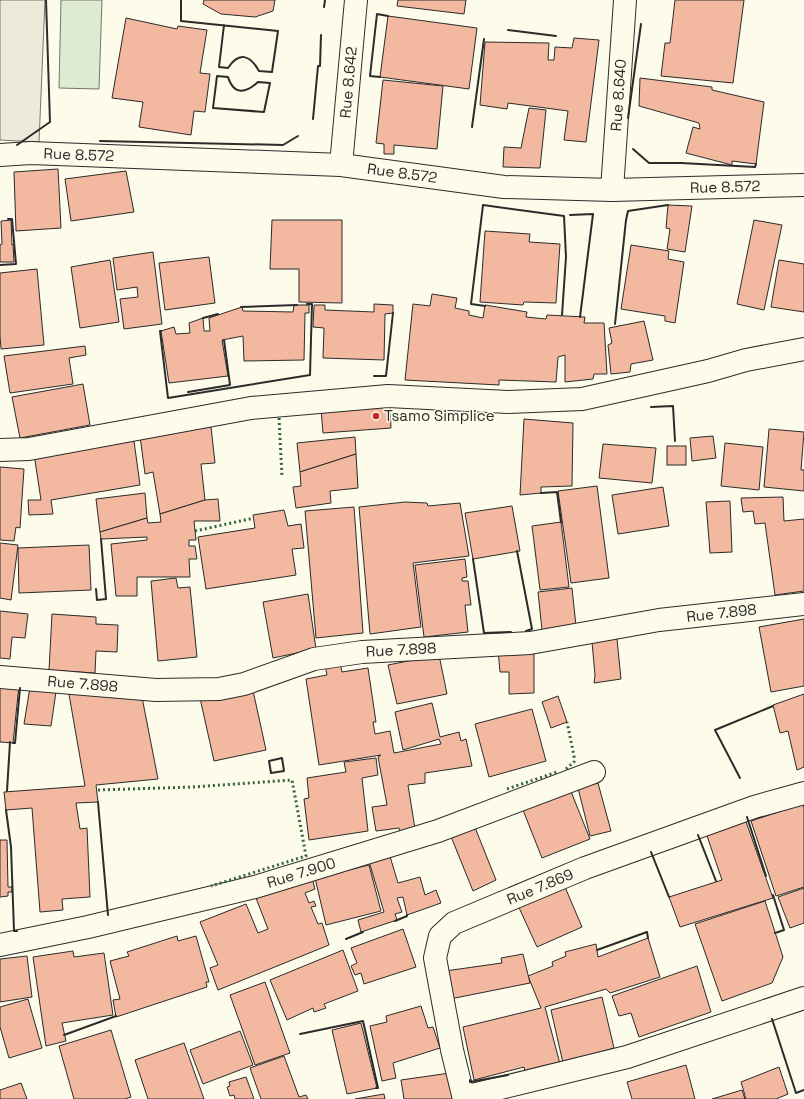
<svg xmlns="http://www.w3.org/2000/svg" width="804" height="1099" viewBox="0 0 804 1099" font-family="'Space Grotesk',sans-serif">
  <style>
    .green { fill: #deebd1; stroke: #74746e }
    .parking { fill: #eceadb; stroke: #74746e }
    .building { fill: #f2b8a0; stroke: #2b2b2b }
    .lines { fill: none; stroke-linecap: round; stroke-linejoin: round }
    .minor-casing { stroke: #2b2b2b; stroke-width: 24 }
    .minor { stroke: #fdfbea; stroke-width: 22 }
    .hedge { stroke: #34623c; stroke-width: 3; stroke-dasharray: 2 3; stroke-linecap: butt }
    .wall { stroke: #2b2b2b; stroke-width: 2 }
    .poi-dot { fill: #c62828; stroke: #fdfbea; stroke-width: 1.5 }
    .labels { text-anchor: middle; stroke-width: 3; stroke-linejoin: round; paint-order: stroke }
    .street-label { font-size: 15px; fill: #2b2b2b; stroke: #fdfbea }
    .poi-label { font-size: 15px; fill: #2b2b2b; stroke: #fdfbea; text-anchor: start }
  </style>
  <rect width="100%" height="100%" fill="#fdfbea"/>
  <path class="green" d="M61 0H102L99 89 59 88Z"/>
  <path class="parking" d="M0 0H45L39 142 0 140Z"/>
  <g class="building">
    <path d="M204 0H275L273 11 255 17 221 14 203 4Z"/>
    <path d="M398 0H466L464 14 397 6Z"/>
    <path d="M675 0H744L733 83 661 76 665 43H670Z"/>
    <path d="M388 16 477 28 469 89 380 77Z"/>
    <path d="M126 18 177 29 178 26 207 30 200 73 210 74 205 112 194 111 191 135 139 127 143 102 112 98Z"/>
    <path d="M574 38 599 40 586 142 564 140 568 111 508 103 507 109 480 105 485 42 549 43 548 60H554L555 47 572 48Z"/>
    <path d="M640 78 712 87V90L764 102 756 164 732 161V165L686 153 693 127 700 129 699 123 639 106Z"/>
    <path d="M383 80 443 86 437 149 394 145V154H384V144L376 143Z"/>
    <path d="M529 108 546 110 540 168 503 167 504 147 521 148Z"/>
    <path d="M58 169 61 228 16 231 14 172Z"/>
    <path d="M126 171 134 212 71 221 65 179Z"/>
    <path d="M668 205 692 206 685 252 667 249 670 229 666 228Z"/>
    <path d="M11 220 12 245 13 244 14 262H0V245L2 244 1 221Z"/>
    <path d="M272 220H342V303L299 302V269H270Z"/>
    <path d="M754 220 782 225 764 310 737 304Z"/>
    <path d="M485 231 530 234 529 242 560 244 556 303 524 302 523 305 480 302Z"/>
    <path d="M631 245 669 251 668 259 684 262 675 323 665 321V316L621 309Z"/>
    <path d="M153 252 162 324 124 329 120 299 138 297 137 287 117 290 113 258Z"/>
    <path d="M209 257 215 303 165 310 159 263Z"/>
    <path d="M110 260 119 322 80 328 71 267Z"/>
    <path d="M779 260 804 264V312L771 307Z"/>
    <path d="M37 269 44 345 1 349 0 336V273Z"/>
    <path d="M432 294 457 298 455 308 469 311V315L483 318 485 305 527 312 526 317 546 319 547 315 585 317 584 323H604L607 374H594L593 379 565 382V355L558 357 556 382 499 380V385L405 380 413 304 430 306Z"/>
    <path d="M374 304 393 305V313L385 314 384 360 323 358 324 328 313 327 314 305H325V310L374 312Z"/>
    <path d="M294 305H309V313H305L304 360 244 361 243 336 222 340 228 376 169 383 161 331 174 327 176 334 190 333 189 323 203 318 204 331H210L209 318 242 307 243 311 293 312Z"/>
    <path d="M644 321 653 360 631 364 630 372 611 374 608 345 612 343 609 328Z"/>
    <path d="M85 346 86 355 69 358 73 384 10 393 4 356Z"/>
    <path d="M83 384 90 425 20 438 12 397Z"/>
    <path d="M390 405 391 428 323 433 321 409Z"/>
    <path d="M524 419 573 423 572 486 541 487V493L520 495Z"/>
    <path d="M211 427 215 463 201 464 205 500 160 514 153 472 145 474 140 436Z"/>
    <path d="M769 429 804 432 801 470H804V491L764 487Z"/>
    <path d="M713 436 716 458 692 461 690 438Z"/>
    <path d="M355 437 356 454 300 472 297 443Z"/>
    <path d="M134 441 140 485 51 500 53 514 29 515 28 500H41L34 454Z"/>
    <path d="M725 443 763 447 759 490 721 486Z"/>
    <path d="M603 444 656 448 652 483 599 478Z"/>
    <rect x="667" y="446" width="19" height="19"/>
    <path d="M356 454 358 488 330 491 331 503 296 508 293 487 301 486 300 472Z"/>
    <path d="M0 467 24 469 20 528 16 527 14 541 0 540Z"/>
    <path d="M597 486 609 578 571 583 558 491Z"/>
    <path d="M663 487 669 526 618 534 612 495Z"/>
    <path d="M145 493 147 518 100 532 96 499Z"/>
    <path d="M783 497 784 521 804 519V591L775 595 765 523 755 524 753 511 743 512 741 498Z"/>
    <path d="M218 499 220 521H194L196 540H189V546H195L197 559H189L190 577H137V596H116L111 544 147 540V537L101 539 100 532 147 518 148 523 161 522 160 514 205 500Z"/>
    <path d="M730 501 732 552 710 553 706 502Z"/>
    <path d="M405 502 427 503 428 506 460 503 469 556 413 563 421 627 370 634 359 507Z"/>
    <path d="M512 506 520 551 473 559 465 513Z"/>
    <path d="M354 507 363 633 316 638 305 511Z"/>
    <path d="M284 510 288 526 301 524 304 548 292 549 296 575 206 589 198 537 255 528 253 515Z"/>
    <path d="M561 522 569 587 540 590 532 526Z"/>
    <path d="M0 543 18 545 11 600 0 598Z"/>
    <path d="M89 545 91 590 19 593 18 548Z"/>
    <path d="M465 559 467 577 462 578V581H468L471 605H465L468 632 424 637 415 565Z"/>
    <path d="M176 578 178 588 190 587 197 657 158 661 151 581Z"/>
    <path d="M572 588 576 626 542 630 538 592Z"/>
    <path d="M308 594 316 649 273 658 263 602Z"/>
    <path d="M0 611 28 614 25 638 12 637 10 659 0 658Z"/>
    <path d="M52 614 96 617V624L118 625 117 652 96 651 95 673 49 670Z"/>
    <path d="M804 619V686L771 692 759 627Z"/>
    <path d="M617 639 621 679 594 683 595 675 592 642Z"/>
    <path d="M534 649V693L509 694V672H500L498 650Z"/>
    <path d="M439 655 447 694 397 704 388 665Z"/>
    <path d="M340 662 342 672 368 668 376 722H373L375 734 390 731 394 753 441 744 439 739 403 750 395 712 432 703 440 737 459 732 461 741 466 739 472 766 425 773V783L408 785 416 835 401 837 399 828 376 831 372 807 387 805 378 757 381 755 319 765 306 679 327 675 325 665Z"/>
    <path d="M31 681 57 685 51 726 24 724Z"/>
    <path d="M0 683 19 685 13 743 0 742Z"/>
    <path d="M67 683 141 692 158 779 96 785 98 802 76 803 80 829 87 828 90 897 62 899 63 910 40 912 32 808 6 810 4 792 85 786Z"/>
    <path d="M252 686 266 750 214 761 200 698Z"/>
    <path d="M804 694V767L797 770 788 731 780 733 773 705Z"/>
    <path d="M558 696 567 722 551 728 542 702Z"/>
    <path d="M532 709 546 761 489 777 475 724Z"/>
    <path d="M376 758 378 775 362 778 368 831 309 840 304 799 309 798 307 778 346 772 344 762Z"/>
    <path d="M598 783 611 831 590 836 578 788Z"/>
    <path d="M570 789 590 839 542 858 521 805Z"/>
    <path d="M803 804 804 808V887L776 896 751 821Z"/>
    <path d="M744 816 773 898 680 927 669 897 722 880 705 830Z"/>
    <path d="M474 825 496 880 473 891 450 834Z"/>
    <path d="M0 840H7L8 887H12V892H8V896L0 897Z"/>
    <path d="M389 853 398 883 420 877 425 895 436 890 441 903 407 915 403 897 397 898 402 912 395 914 397 920 361 932 358 920 384 912 368 858Z"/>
    <path d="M369 865 381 911 326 925 315 878Z"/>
    <path d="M311 874 315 889 305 893 309 903 314 901 316 906 311 907 318 924 322 923 329 945 218 990 210 968 218 965 200 922 246 904 258 933 268 929 256 898Z"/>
    <path d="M562 880 582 927 537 947 516 901Z"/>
    <path d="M804 888V923L790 928 778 897Z"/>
    <path d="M765 901 783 957 772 983 722 1001 695 924Z"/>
    <path d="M403 929 416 967 364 984 361 973 355 975 351 966 357 963 351 948Z"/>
    <path d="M177 936 178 941 196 936 209 982H206L207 987 116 1017 113 1000 120 999 110 961 129 956 127 952Z"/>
    <path d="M648 938 660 977 610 993 606 989 545 1007 560 1064 525 1072 524 1067 474 1080 463 1027 541 1008 528 976 553 966 552 962 566 956 565 952 596 944 598 957Z"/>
    <path d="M343 950 358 991 324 1004 326 1008 314 1012 313 1008 287 1020 270 980Z"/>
    <path d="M73 951 74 957 104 953 113 1015 62 1023 66 1041 46 1046 33 957Z"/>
    <path d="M523 954 530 983 450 999 445 971 502 963 501 958Z"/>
    <path d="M27 956 32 997 0 1002V959Z"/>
    <path d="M697 966 711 1012 639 1037 631 1013 619 1016 612 996Z"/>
    <path d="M265 982 290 1053 255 1065 230 995Z"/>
    <path d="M602 997 614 1048 563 1063 551 1010Z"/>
    <path d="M28 999 42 1048 9 1058 0 1027V1007Z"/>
    <path d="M421 1006 428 1028 433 1027 440 1048 393 1063 396 1078 382 1081 370 1026 387 1022 386 1016Z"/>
    <path d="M361 1023 377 1088 347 1094 332 1030Z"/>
    <path d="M111 1030 131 1097 125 1099H74L59 1046Z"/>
    <path d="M240 1031 253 1065 203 1084 190 1050Z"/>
    <path d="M184 1043 204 1099H148L135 1060Z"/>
    <path d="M284 1056 299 1097 306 1095 308 1099H261L250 1068Z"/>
    <path d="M686 1065 695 1099H632L627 1082Z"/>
    <path d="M779 1067 788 1094 776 1099H746L741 1082Z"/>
    <path d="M450 1073 453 1099H404L401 1080Z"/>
    <path d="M246 1077 254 1099H235L234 1095 230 1096 227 1087 230 1086 229 1082Z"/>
    <path d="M21 1083 27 1099H0V1090Z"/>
    <path d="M742 1090 745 1099H712Z"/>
    <path d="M384 1094 385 1099H355Z"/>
  </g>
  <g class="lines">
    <defs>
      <g id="minor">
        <path id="s1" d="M0 155 31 153 341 165 504 187 612 190 804 185"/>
        <path id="s2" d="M341 165 356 0"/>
        <path id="s3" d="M612 190 625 0"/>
        <path d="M0 450 29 449 251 408 388 396 508 402 582 399 708 371 746 360 804 349"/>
        <path id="s4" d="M0 677 156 690 219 689 244 684 314 659 362 652 530 643 659 620 804 604"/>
        <path id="s5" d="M0 945 88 927 255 887 438 831 594 772"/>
        <path d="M464 1097 627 1057 804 998"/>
        <path id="s6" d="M464 1099 452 1050 435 958 440 936 454 923 585 868 754 807 804 793"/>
      </g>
    </defs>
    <use href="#minor" class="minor-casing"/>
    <use href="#minor" class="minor"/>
    <g class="hedge">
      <path d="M279 418 282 477"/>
      <path d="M195 531 254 518"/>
      <path d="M566 769 574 762V756L567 722"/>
      <path d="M507 789 557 772"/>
      <path d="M98 790 193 787 292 780 306 856 211 886"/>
    </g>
    <g class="wall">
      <path d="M181 0V21L278 31 272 72 259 71C250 55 239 51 228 68L219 67 224 25"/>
      <path d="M324 7 325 0"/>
      <path d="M508 30 556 36"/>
      <path d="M217 76 228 77C234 96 246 93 258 82L270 83 264 112 213 108Z"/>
      <path d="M380 77 370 76 377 14 388 16"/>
      <path d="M628 118 641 24"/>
      <path d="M313 119 318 66H320L321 35"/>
      <path d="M472 127 484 39"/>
      <path d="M100 141 283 145 298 136"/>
      <path d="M17 145 50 122 46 0"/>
      <path d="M633 149 649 163H681L755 167 756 164"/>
      <path d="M570 215 593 214 580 317"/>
      <path d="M0 265 16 264 12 219H8"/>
      <path d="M485 306 471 304 483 205 564 216 566 257 562 315"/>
      <path d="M241 307 297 305"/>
      <path d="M203 318 218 314"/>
      <path d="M615 324 626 220 628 211 668 205"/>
      <path d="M161 331H160L168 398 310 375 312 304H307"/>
      <path d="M374 376H386L393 313"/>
      <path d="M188 392 230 385 224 340"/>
      <path d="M651 407 673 406 675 441"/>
      <path d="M541 493 557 492 561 522"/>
      <path d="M517 551 532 629 526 631"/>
      <path d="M473 559 484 633 511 632"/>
      <path d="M96 589 97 600 106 599 101 539"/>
      <path d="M13 743H15L20 688"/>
      <path d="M282 758 284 771 271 773 269 761Z"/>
      <path d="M740 778 715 730 773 706"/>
      <path d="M7 791 10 742"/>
      <path d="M98 802 108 915"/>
      <path d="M6 810 11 847 14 931H17"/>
      <path d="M747 817 766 876"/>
      <path d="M698 835 716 881"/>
      <path d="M651 852 669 897"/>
      <path d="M773 895 784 930 775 933"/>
      <path d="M395 921 407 916V915"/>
      <path d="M346 939 363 932"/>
      <path d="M597 950 647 932 648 938"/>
      <path d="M772 1019 796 1093 804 1090"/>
      <path d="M300 1034 363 1021 378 1088H376"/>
      <path d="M64 1035 116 1016"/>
      <path d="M470 1080V1082L508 1075"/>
    </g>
  </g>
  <circle class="poi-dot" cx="376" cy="416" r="4"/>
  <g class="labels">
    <g class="street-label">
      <text dy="5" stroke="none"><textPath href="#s2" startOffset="83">Rue 8.642</textPath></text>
      <text dy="5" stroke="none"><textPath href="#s3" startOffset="95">Rue 8.640</textPath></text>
      <text dy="5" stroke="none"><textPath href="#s1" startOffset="79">Rue 8.572</textPath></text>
      <text dy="5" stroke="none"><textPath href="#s1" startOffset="403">Rue 8.572</textPath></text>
      <text dy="5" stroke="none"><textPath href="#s1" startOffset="727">Rue 8.572</textPath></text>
      <text dy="5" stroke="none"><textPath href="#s4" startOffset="730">Rue 7.898</textPath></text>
      <text dy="5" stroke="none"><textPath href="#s4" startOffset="407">Rue 7.898</textPath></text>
      <text dy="5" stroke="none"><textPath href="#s4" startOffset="83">Rue 7.898</textPath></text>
      <text dy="5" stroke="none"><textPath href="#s5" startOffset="310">Rue 7.900</textPath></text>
      <text dy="5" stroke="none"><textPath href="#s6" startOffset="279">Rue 7.869</textPath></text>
    </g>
    <g class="poi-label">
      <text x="384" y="421">Tsamo Simplice</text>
    </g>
  </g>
</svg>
